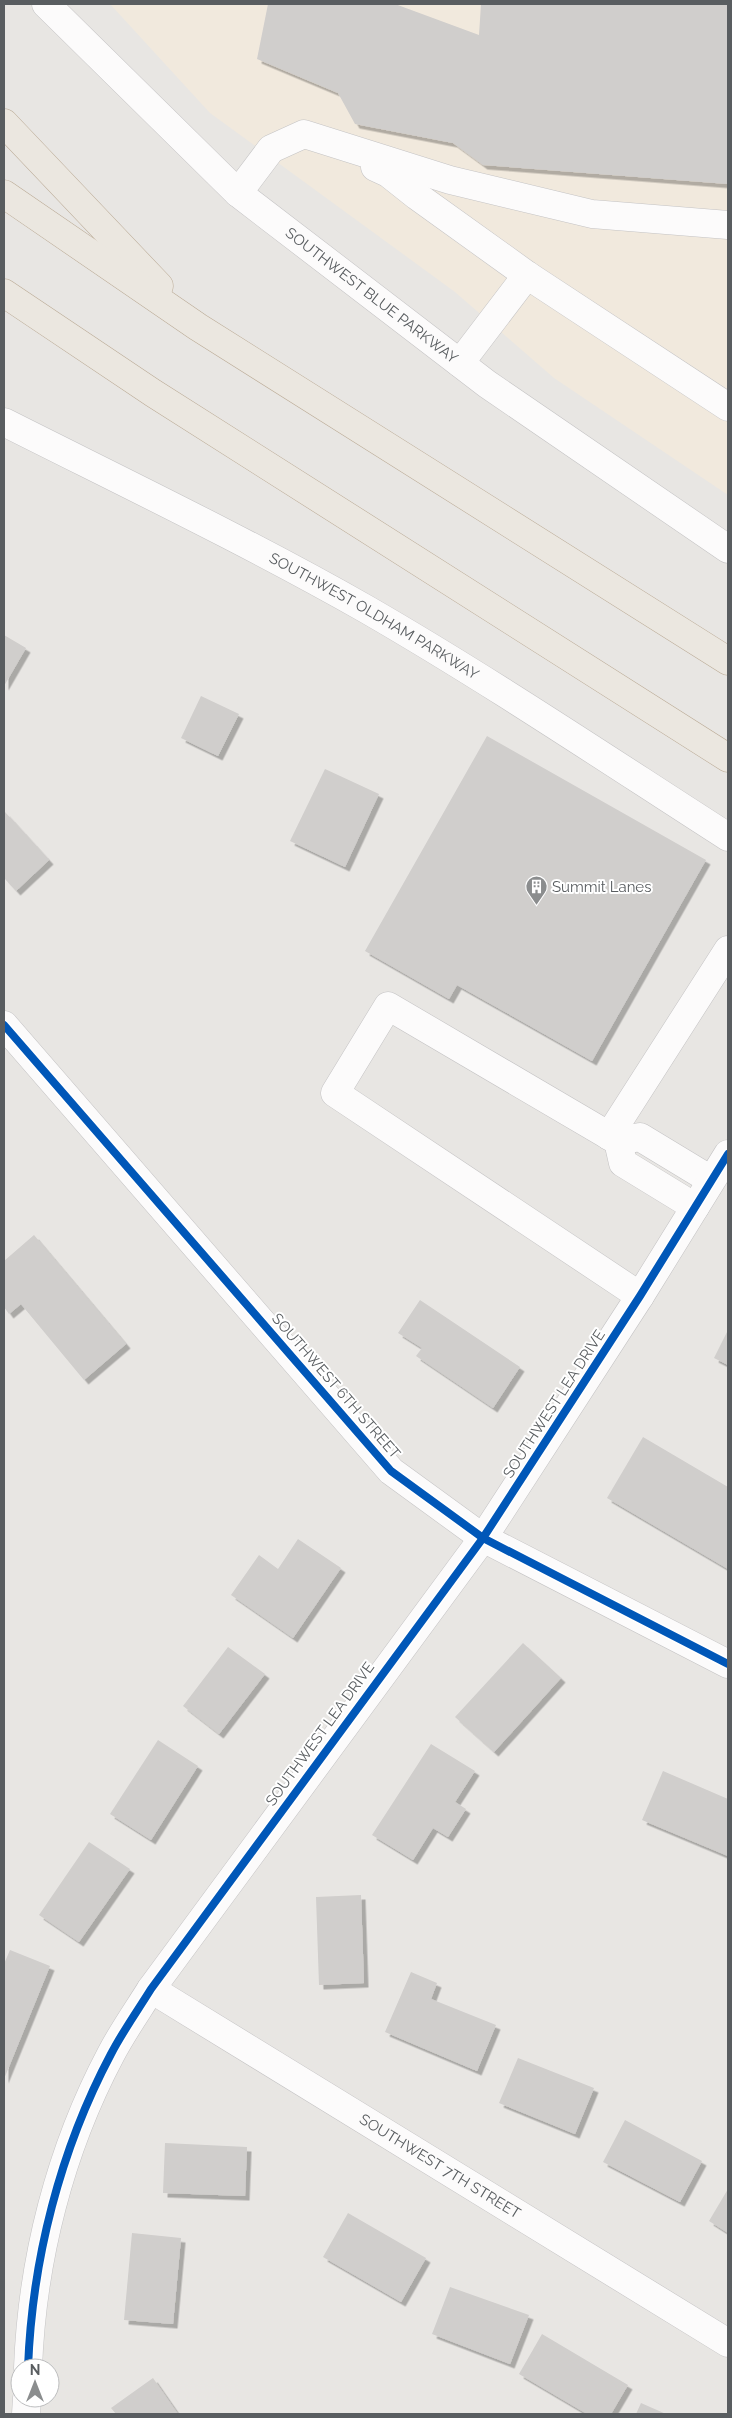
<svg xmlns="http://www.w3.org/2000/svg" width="732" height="2418" viewBox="0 0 732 2418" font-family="Raleway,sans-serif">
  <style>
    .commercial { fill: #f1e9dd }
    .building { fill: #d0cecc; filter: url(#shadow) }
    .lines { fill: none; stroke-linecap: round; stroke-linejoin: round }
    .minor-casing { stroke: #c4c3c4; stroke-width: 29 }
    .highway-casing { stroke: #baaa95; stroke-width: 29 }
    .minor { stroke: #fcfbfb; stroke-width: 28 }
    .highway { stroke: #ebe7e0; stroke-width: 28 }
    .cycleway-casing { stroke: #fff; stroke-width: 11 }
    .cycleway { stroke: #0057b8; stroke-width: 8 }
    .labels { text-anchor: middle; stroke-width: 4; stroke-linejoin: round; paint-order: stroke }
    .street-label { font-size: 15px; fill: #595d60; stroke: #fff }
    .poi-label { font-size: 15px; fill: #595d60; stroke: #fff; text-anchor: start }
  </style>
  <defs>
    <filter id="shadow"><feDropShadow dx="4.5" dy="4.5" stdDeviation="0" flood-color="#0004"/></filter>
  </defs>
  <rect width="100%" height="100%" fill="#e8e6e3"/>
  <path class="commercial" d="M110 4H728V495L554 378 455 292 210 113Z"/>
  <g class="building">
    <path d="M268 4H395L479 35 481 4H728V184L483 165 453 143 355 124 338 93 257 59Z"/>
    <path d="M4 635 26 648 4 686Z"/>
    <path d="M201 696 239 714 218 756 181 738Z"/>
    <path d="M487 736 706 860 592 1061 457 985 449 999 365 951Z"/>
    <path d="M325 769 379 794 345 867 290 841Z"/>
    <path d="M5 812 49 860 16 891 4 878Z"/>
    <path d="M34 1235 126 1344 84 1380 21 1304 9 1314 4 1307V1261Z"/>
    <path d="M420 1300 520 1367 493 1408 416 1356 422 1348 398 1333Z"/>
    <path d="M728 1330V1365L714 1358Z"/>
    <path d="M643 1437 728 1487V1569L607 1498Z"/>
    <path d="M298 1539 341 1568 293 1638 231 1595 259 1555 278 1569Z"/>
    <path d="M523 1643 561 1678 494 1752 455 1717Z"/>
    <path d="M228 1647 265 1674 219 1734 183 1706Z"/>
    <path d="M158 1740 198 1766 151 1840 110 1814Z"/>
    <path d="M431 1744 475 1771 455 1802 466 1809 448 1837 433 1828 413 1860 372 1835Z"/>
    <path d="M663 1771 728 1799V1856L642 1820Z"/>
    <path d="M89 1842 130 1869 79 1942 39 1915Z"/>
    <path d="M361 1895 364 1983 319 1985 316 1897Z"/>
    <path d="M10 1950 50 1966 4 2079V1964Z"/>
    <path d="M411 1972 437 1983 431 1999 496 2025 477 2071 385 2032Z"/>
    <path d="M518 2058 594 2088 575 2134 499 2103Z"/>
    <path d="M625 2120 702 2161 680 2202 603 2162Z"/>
    <path d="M165 2143 247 2147 245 2196 163 2193Z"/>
    <path d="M728 2189V2233L709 2221Z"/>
    <path d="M348 2213 426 2258 401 2302 323 2257Z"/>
    <path d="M132 2233 181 2238 173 2324 124 2320Z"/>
    <path d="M450 2287 529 2315 510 2364 432 2334Z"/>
    <path d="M542 2334 628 2385 611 2414H587L519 2374Z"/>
    <path d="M153 2378 178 2414H116L111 2408Z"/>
    <path d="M641 2403 666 2414H636Z"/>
  </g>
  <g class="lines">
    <defs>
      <g id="minor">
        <path id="s1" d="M46 4 238 193 487 384 728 549"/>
        <path d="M375 167 388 173 417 196 527 275 728 407"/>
        <path d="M238 193 271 149 304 134 450 180 592 214 728 225"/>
        <path d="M460 363 527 275"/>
        <path id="s2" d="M4 422C125 483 248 542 366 609 489 680 608 760 728 837"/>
        <path d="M4 1025 391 1471 483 1538 728 1664"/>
        <path d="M609 1136 728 950"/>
        <path d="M618 1141 623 1163 695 1207"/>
        <path d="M640 1296 335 1093 388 1006 618 1141 640 1137 711 1180"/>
        <path id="s3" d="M151 1989 728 2343"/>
        <path d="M28 2368C32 2260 60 2150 111 2054 123 2031 138 2010 151 1989L483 1538 640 1296 728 1154"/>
        <path d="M26 2414 27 2398"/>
      </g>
      <g id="highway">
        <path d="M4 123 159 286"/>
        <path d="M4 194 198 327 728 661"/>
        <path d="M4 293 153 393 728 758"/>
      </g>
    </defs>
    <use href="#minor" class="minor-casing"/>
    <use href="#highway" class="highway-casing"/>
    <use href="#minor" class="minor"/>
    <use href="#highway" class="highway"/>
    <defs>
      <g id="cycleway">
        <path d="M4 1025 391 1471 483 1538 728 1664"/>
        <path d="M28 2368C32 2260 60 2150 111 2054 123 2031 138 2010 151 1989L483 1538 640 1296 728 1154"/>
      </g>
    </defs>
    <use href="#cycleway" class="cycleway-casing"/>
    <use href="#cycleway" class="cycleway"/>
  </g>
  <defs>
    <symbol id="building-pin" viewBox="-11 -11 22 30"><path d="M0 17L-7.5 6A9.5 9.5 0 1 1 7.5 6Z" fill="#8b8d8e" stroke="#fff"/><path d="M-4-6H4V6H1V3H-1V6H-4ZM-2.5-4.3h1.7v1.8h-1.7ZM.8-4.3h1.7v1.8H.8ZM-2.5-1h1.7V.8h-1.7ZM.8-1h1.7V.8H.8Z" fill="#fff"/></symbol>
  </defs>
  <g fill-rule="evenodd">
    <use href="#building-pin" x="524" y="874" width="25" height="34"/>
  </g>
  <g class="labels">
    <g class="street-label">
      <text dy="5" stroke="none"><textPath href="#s1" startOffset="438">SOUTHWEST BLUE PARKWAY</textPath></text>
      <text dy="5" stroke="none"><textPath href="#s2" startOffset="418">SOUTHWEST OLDHAM PARKWAY</textPath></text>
      <text transform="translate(336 1386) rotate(49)" y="5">SOUTHWEST 6TH STREET</text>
      <text transform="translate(554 1404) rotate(-57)" y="5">SOUTHWEST LEA DRIVE</text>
      <text transform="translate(320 1734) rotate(-54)" y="5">SOUTHWEST LEA DRIVE</text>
      <text dy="5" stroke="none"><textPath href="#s3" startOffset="339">SOUTHWEST 7TH STREET</textPath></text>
    </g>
    <g class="poi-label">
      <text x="552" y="892">Summit Lanes</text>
    </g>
  </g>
  <rect width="732" height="2418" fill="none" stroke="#595d60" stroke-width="10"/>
  <g transform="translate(35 2383)"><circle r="24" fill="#ffffff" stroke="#bdbebf"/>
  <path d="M0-4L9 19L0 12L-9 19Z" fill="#8b8d8e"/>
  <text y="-8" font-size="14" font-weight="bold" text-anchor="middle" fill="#595d60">N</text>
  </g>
</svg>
